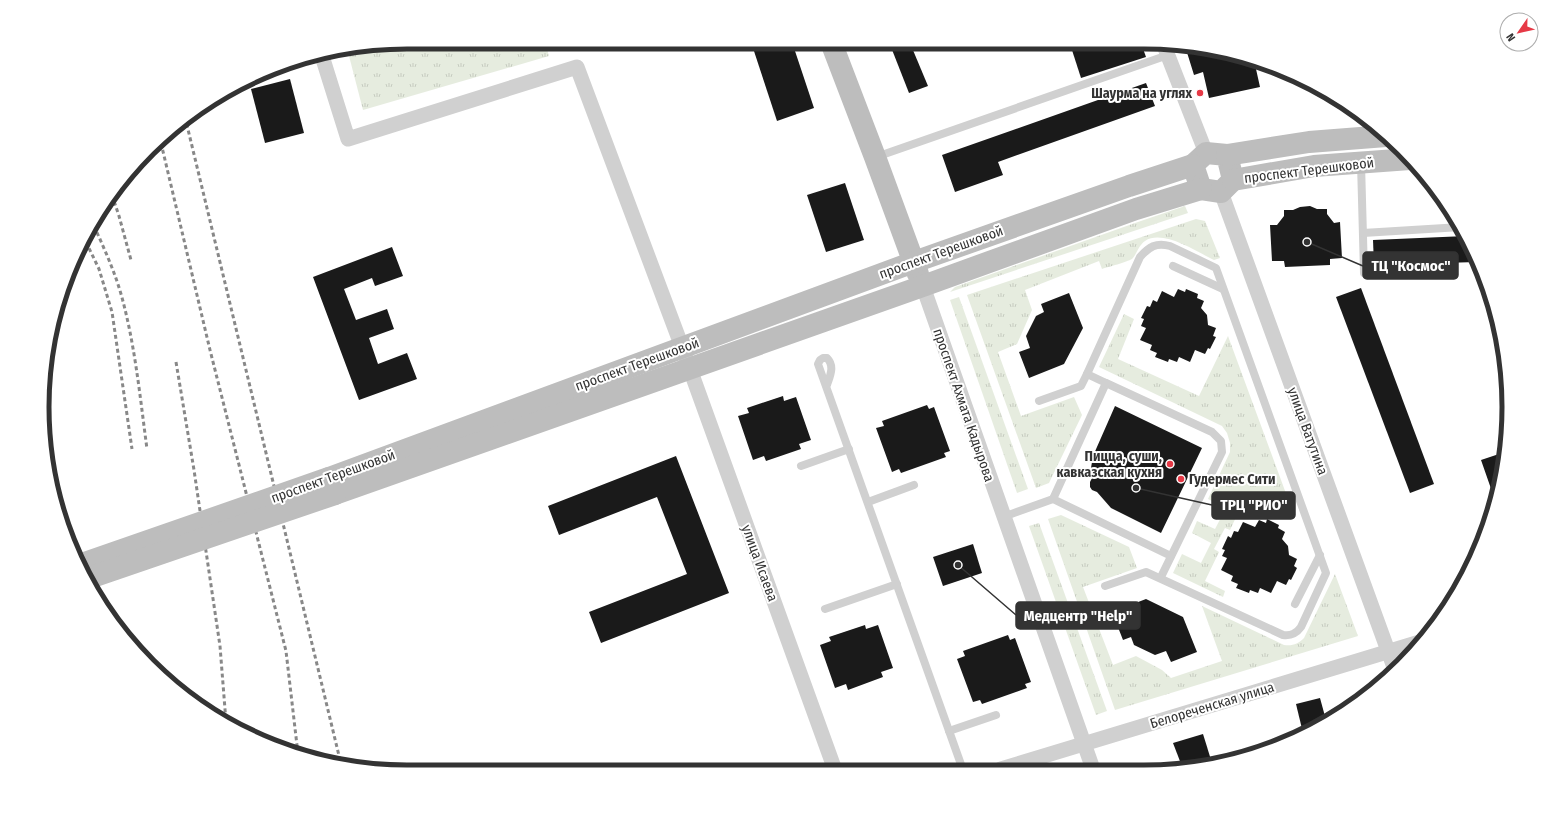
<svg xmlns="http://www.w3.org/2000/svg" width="1551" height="814" viewBox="0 0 1551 814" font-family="'Fira Sans Condensed',sans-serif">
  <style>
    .grass { fill: url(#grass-tufts) }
    .building { fill: #1a1a1a }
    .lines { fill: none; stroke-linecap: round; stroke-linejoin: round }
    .lane { stroke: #d0d0d0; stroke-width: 8 }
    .street { stroke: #d0d0d0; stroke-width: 15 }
    .secondary { stroke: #bdbdbd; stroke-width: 22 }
    .rail { stroke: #888; stroke-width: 3; stroke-dasharray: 4 3; stroke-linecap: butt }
    .secondary-bridge { stroke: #bdbdbd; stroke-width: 22 }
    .poi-dot { fill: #e63946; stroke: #fff; stroke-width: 1.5 }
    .labels { text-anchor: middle; stroke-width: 4; stroke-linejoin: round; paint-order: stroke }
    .poi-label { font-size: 14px; font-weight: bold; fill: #333; stroke: #fff; text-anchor: end }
    .street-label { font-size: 14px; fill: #333; stroke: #fff }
    .rim { fill: none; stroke: #333; stroke-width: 5 }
    .leader { fill: none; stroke: #333; stroke-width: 1.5 }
    .callout-dot { fill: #333; stroke: #fff; stroke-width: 1.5 }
    .callout { fill: #333; stroke: #333; stroke-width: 1.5 }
    .callout-label { font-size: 15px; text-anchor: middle; font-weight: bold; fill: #fff }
  </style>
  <defs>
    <pattern id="grass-tufts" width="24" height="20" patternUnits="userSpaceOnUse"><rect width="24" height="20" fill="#e6ecdf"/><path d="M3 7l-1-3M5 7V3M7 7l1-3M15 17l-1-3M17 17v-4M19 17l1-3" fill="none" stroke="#c6cbc0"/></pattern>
  </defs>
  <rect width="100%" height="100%" fill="#fff"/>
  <g class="grass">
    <path d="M407 42H545L549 56 363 110 348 52Z"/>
    <path d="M1185 206 1188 213 950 292 955 287 1135 223Z"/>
    <path d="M1196 219 1205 221 1220 258 1214 260C1197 252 1163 229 1145 241 1138 246 1137 254 1132 259 1127 262 1108 267 1102 269L1099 261 1025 290 1032 310 1017 344 998 352 1021 416 1074 397 1082 415 1049 483 1036 488 967 295Z"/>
    <path d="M959 297 1028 489 1017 493 950 300Z"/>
    <path d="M1124 314 1134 319 1118 359 1199 396 1228 336 1295 518 1247 494 1230 530 1225 528 1214 549 1219 552 1205 581 1225 591 1223 597 1173 573 1182 554 1201 563 1211 543 1192 533 1197 521 1215 529 1226 508 1208 499 1230 452V443L1227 433 1222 426 1099 367Z"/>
    <path d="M1061 515 1129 547 1137 568 1083 587 1113 665 1136 656 1162 670 1171 678 1222 661 1202 606 1284 645C1293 646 1298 644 1304 638L1335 574 1358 636 1115 710 1048 519Z"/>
    <path d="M1039 523 1107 711 1096 715 1029 526Z"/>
  </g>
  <g class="building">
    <path d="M751 42H792L814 108 777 121Z"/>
    <path d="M889 42 910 43 928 86 909 93Z"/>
    <path d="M1083 43H1141L1146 57 1081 78 1071 47Z"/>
    <path d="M1185 46 1239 54 1254 60 1260 87 1209 98 1203 72 1194 75Z"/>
    <path d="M290 79 304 133 265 143 251 89Z"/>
    <path d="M1146 83 1155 106 998 162 1003 175 955 192 942 155Z"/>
    <path d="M845 183 864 240 826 252 807 195Z"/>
    <path d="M1310 206 1317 209H1327V214L1334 223 1340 222 1342 258 1330 259V265L1285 267 1284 261H1272L1270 225H1277L1284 216V210H1293L1300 207Z"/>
    <path d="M1466 236 1477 262 1374 265 1373 240Z"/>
    <path d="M392 247 403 276 375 286 372 278 344 289 356 320 387 309 394 329 369 338 378 364 407 353 417 379 359 400 313 277Z"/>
    <path d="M1361 288 1434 484 1410 493 1336 297Z"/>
    <path d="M1178 289 1185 292 1186 289 1198 294 1197 298 1204 301 1201 308 1207 315 1208 325 1216 328 1213 336 1216 337 1210 349 1208 348 1205 354 1195 350 1190 362 1179 357 1177 362 1169 359 1168 362 1155 357 1157 353 1150 350 1152 345 1140 340 1146 328 1141 326 1144 319 1141 318 1147 306 1150 307 1153 300 1157 302 1162 291 1174 297Z"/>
    <path d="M1069 293 1083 328 1064 364 1029 378 1019 352 1030 348 1026 336 1036 316 1044 312 1041 304Z"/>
    <path d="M783 396 784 401 796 397 811 440 799 444 801 449 766 461 764 456 753 460 738 416 749 413 747 408Z"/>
    <path d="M927 405 929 409 934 407 950 451 944 453 946 457 901 473 899 469 892 472 876 428 884 426 882 421Z"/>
    <path d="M1115 406 1202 448 1161 533 1111 508 1097 492 1092 490 1090 487V482L1092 478 1091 468 1093 456Z"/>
    <path d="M1505 452 1496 502V503L1481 460Z"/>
    <path d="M676 456 729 593 601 643 589 612 687 574 657 497 559 535 548 506Z"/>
    <path d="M1267 519 1279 525 1278 528 1285 532 1282 539 1288 546 1289 555 1297 559 1294 566 1297 568 1291 580 1289 579 1286 585 1277 581 1271 593 1260 588 1258 593 1250 590 1249 593 1236 588 1238 584 1231 581 1233 576 1221 570 1227 558 1222 556 1225 550 1222 549 1228 536 1231 538 1234 531 1238 532 1243 522 1255 527 1259 520 1266 523Z"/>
    <path d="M973 544 982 573 943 586 933 557Z"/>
    <path d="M1146 599 1183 617 1197 652 1171 662 1166 651 1155 655 1134 645 1131 637 1123 640 1112 612Z"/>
    <path d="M865 625 866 629 878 625 893 668 881 672 883 677 848 690 846 684 835 688 820 645 831 641 829 637Z"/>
    <path d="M1008 635 1010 640 1015 638 1031 682 1025 684 1027 688 982 704 980 700 973 702 957 659 965 656 963 651Z"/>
    <path d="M1320 698 1326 720 1303 733 1296 704Z"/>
    <path d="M1203 734 1212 763 1192 769H1183L1173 743Z"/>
  </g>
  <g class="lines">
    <g class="lane">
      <path d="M1372 123 1373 136"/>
      <path d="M876 157 1168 55"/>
      <path d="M1361 163 1364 273"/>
      <path d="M1363 233 1461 227"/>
      <path d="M1173 266 1223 289"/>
      <path d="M1106 383 1212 432 1221 441 1222 452 1161 577"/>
      <path d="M827 385C830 376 835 366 827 358H823L820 360 818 364 963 770"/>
      <path d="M1039 401 1081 386 1087 374"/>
      <path d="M801 466 849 449"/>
      <path d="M1053 499 1171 556"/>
      <path d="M868 502 914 485"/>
      <path d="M1003 517 1053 499 1106 383 1087 374 1140 257C1149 247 1156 242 1170 246L1216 268 1326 573 1301 627C1296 634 1291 636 1283 635L1146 572 1105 586"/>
      <path d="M1295 604 1320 555"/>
      <path d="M825 609 897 584"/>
      <path d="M949 731 996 715"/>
    </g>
    <g class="street">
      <path d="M1163 43 1206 153"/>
      <path d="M322 56 348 139 577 67 682 347 835 770"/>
      <path d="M1221 192 1395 670"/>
      <path d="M920 278 1093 769"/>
      <path d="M1001 769 1423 641"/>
    </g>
    <g class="secondary">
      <path d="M831 42 875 157 918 274"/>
      <path d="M1206 153 1227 155 1233 180 1221 192 1201 189 1193 165Z"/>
      <path d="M1227 155 1309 142 1386 136"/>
      <path d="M1233 180 1314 166 1410 159"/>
      <path d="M329 478 914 262 1129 186 1193 165"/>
      <path d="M335 494 923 286 1136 209 1201 189"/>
    </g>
    <g class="rail">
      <path d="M185 117 341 764"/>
      <path d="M161 143 210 350 286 651 298 754"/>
      <path d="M112 195 119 216 131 260"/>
      <path d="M94 226C104 248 114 270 121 294 135 344 140 397 147 449"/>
      <path d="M86 242 99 269 112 312 132 449"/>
      <path d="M176 362 194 470 220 646 226 722"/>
      <path d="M133 648 135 645"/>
    </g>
    <g class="secondary-bridge">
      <path d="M85 563 329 478"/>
      <path d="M89 578 335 494"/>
    </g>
  </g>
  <g class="poi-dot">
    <circle cx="1200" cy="93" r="4"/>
    <circle cx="1170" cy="464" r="4"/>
    <circle cx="1181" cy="479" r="4"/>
  </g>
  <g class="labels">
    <g class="poi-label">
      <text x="1192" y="98">Шаурма на углях</text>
      <text x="1162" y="461">Пицца, суши,<tspan x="1162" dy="16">кавказская кухня</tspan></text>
      <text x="1189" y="484" text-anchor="start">Гудермес Сити</text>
    </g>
    <g class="street-label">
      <text transform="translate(1309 170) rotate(-7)" y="5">проспект Терешковой</text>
      <text transform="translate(941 252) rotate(-20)" y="5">проспект Терешковой</text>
      <text transform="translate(637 364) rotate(-20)" y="5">проспект Терешковой</text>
      <text transform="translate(964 405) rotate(71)" y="5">проспект Ахмата Кадырова</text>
      <text transform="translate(1308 431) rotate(70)" y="5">улица Ватутина</text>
      <text transform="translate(333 476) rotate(-20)" y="5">проспект Терешковой</text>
      <text transform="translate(760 563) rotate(70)" y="5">улица Исаева</text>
      <text transform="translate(1212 705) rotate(-17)" y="5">Белореченская улица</text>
    </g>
  </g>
  <path d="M0 0H1551V814H0ZM407 49H1144A358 358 0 0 1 1502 407V407A358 358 0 0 1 1144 765H407A358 358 0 0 1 49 407V407A358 358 0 0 1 407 49Z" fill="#fff" fill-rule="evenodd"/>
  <path class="rim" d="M407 49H1144A358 358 0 0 1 1502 407V407A358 358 0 0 1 1144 765H407A358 358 0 0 1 49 407V407A358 358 0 0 1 407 49Z"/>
  <path class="leader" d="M1307 242L1363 266M1136 488L1212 505M958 565L1016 615"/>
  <g class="callout-dot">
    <circle cx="1307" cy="242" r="4"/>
    <circle cx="1136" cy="488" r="4"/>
    <circle cx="958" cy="565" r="4"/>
  </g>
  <g class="callout">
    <rect x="1363" y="252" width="95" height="27" rx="4"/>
    <rect x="1212" y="492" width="83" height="27" rx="4"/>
    <rect x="1016" y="602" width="124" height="27" rx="4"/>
  </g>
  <g class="callout-label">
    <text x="1411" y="271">ТЦ "Космос"</text>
    <text x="1254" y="510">ТРЦ "РИО"</text>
    <text x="1078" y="621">Медцентр "Help"</text>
  </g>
  <g transform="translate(1519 32) rotate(236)"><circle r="19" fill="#ffffff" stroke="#adadad"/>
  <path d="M0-3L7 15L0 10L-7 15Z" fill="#e63946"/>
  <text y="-6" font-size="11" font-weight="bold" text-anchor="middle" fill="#333333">N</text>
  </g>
</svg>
